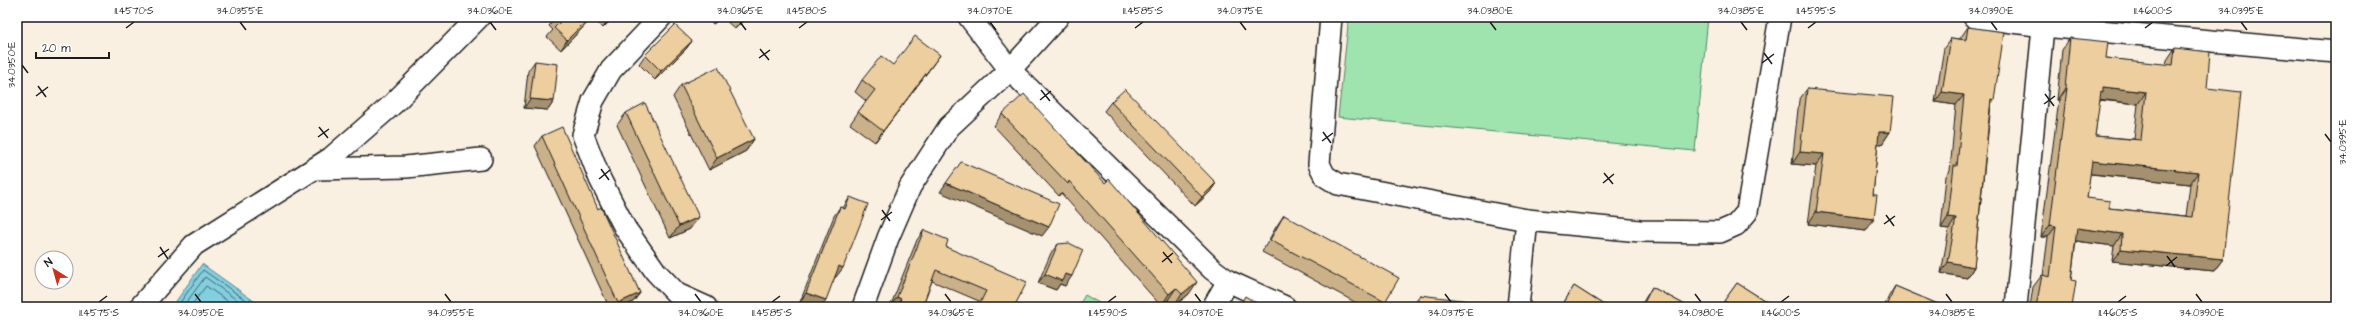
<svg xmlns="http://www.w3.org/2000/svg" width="2353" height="324" viewBox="0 0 2353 324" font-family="'Architects Daughter',sans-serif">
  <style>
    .green { fill: #9fe3ae; stroke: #5e8065 }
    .water { fill: #82cfe0; stroke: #598792 }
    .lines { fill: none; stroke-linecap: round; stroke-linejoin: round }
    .shore { stroke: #45646a; stroke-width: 1 }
    .street-casing { stroke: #1c1c1c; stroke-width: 24 }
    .street { stroke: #fff; stroke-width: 21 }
    .wall { fill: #cbb189; stroke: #1c1c1c; fill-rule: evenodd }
    .shaded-wall { fill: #a5906f; stroke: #1c1c1c }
    .building { fill: #ecce9f; stroke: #1c1c1c; fill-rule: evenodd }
    .ticks { fill: none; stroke: #1c1c1c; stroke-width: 1.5 }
    .neatline { fill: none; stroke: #1c1c1c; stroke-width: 1.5 }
    .ticks-label { font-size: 10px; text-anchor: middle; fill: #1c1c1c }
  </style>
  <rect width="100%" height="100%" fill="#f9f0e2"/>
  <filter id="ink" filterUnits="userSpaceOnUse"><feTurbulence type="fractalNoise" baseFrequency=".025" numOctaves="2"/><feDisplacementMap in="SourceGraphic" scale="8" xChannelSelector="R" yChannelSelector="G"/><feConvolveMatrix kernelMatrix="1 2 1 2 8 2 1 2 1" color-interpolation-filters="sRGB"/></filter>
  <g filter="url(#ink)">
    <g class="green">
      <path d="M1349 17H1708L1695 151 1338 117Z"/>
      <path d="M1085 295 1106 307H1078Z"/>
    </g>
    <path class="water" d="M202 264 254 301 250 307H172Z"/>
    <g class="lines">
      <g class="shore">
        <path d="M177 307 203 270 247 301V307"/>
        <path d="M183 307 205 277 241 303 242 307"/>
        <path d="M190 307 206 286 236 307"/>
      </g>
      <defs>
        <g id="street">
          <path d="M661 17 611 70 593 101 583 135 600 179 625 228 656 272 677 294 706 307"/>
          <path d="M969 17 1010 70 1212 269 1228 281 1285 307"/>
          <path d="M1331 17 1319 164 1325 176 1338 184 1527 220"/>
          <path d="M1974 17 2043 26 2336 52"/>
          <path d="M316 169 406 167 481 159"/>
          <path d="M140 307 194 245 331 158 393 104 479 17"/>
          <path d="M863 307 888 238 910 187 949 127 1010 70 1058 17"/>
          <path d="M1213 307 1228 281"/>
          <path d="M1518 307 1527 220 1640 231 1720 232 1736 225 1747 212 1780 17"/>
          <path d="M2016 307 2044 17"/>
        </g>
      </defs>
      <use href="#street" class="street-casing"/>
      <use href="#street" class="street"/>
    </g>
    <g class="wall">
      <path d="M556 17H614L603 28 592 18 561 50 547 37 553 30 549 26Z"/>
      <path d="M707 17H747L735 29 722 17 713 24Z"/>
      <path d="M1968 27 1991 105 1974 267 1967 278 1941 273 1949 229 1941 228 1946 176 1950 171 1956 105 1935 102 1944 48 1951 38 1960 39 1961 37Z"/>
      <path d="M2070 38 2106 58 2166 65 2167 60 2175 48 2207 88 2223 259 2214 271 2112 261 2114 246 2076 241 2071 280 2072 307H2030L2033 287 2042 275 2043 276 2048 237H2041L2059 100H2057L2062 50ZM2099 100 2138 104 2134 139 2095 136ZM2090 174 2190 184 2186 216 2109 208 2087 198Z"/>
      <path d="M692 41 685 50 655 80 639 64 645 55Z"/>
      <path d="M535 61 554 101 548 110 524 108 528 71Z"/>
      <path d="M932 66 875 142 850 124 866 101 855 92 862 80Z"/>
      <path d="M681 85 754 139 746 151 709 170 673 97Z"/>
      <path d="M1807 89 1890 132 1882 144 1878 143 1873 195 1866 231 1808 224 1816 166 1792 164 1799 100Z"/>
      <path d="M1111 102 1216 183 1210 192 1195 206 1104 111Z"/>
      <path d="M626 113 690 229 670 238 617 125Z"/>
      <path d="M1002 114 1189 294 1174 306 1168 300 1161 306 1061 193 1059 196 994 126Z"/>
      <path d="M542 136 598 209 640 293 633 302 623 307H609L535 146Z"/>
      <path d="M850 197 836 277H835L821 307H812L800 302 834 216 840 207 843 208Z"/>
      <path d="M1284 215 1385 302 1382 307H1364L1262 252 1276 227Z"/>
      <path d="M924 230 946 247 1014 307H976L979 301 932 281 922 307H890L917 240Z"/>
      <path d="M1058 244 1065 286 1060 284 1056 290 1038 283 1051 253Z"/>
      <path d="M1737 283 1775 307H1720Z"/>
      <path d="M1574 286 1607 307H1561Z"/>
      <path d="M1895 286 1945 307H1884L1889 296Z"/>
      <path d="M1652 287 1689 307H1640Z"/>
      <path d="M1420 295 1485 307H1413V304Z"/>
    </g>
    <g class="shaded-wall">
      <path d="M590 17H593L561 50 567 40Z"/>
      <path d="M611 17H614L603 28 609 19Z"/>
      <path d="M719 17H722L713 24Z"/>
      <path d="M744 17H747L735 29Z"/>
      <path d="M692 41 685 50 655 80 661 71Z"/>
      <path d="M940 55 932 66 875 142 883 131Z"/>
      <path d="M2103 87 2146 92 2138 104 2097 99 2092 103Z"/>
      <path d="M2065 88H2067L2059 100H2057Z"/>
      <path d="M1942 92 1964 95 1956 105 1935 102Z"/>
      <path d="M530 99 554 101 548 110 524 108Z"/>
      <path d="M1991 99 1994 100 1987 110Z"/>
      <path d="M1879 132H1890L1882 144 1871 143Z"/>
      <path d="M754 139 746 151 709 170 717 158Z"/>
      <path d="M1800 152 1824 154 1816 166 1792 164Z"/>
      <path d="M2092 161 2198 172 2190 184 2083 173Z"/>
      <path d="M946 183 1049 227 1042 236 940 192Z"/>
      <path d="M1216 183 1210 192 1195 206 1202 197Z"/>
      <path d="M1816 212 1874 219 1866 231 1808 224Z"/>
      <path d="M699 217 690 229 670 238 679 226Z"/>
      <path d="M1948 217 1956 218 1949 229 1941 228Z"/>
      <path d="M2050 225 2056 226 2048 237H2041Z"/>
      <path d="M2077 228 2122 234 2114 246 2069 240Z"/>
      <path d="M2121 249 2223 259 2214 271 2112 261Z"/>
      <path d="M1948 262 1974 267 1967 278 1941 273Z"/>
      <path d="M839 266 843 268 836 277 833 276Z"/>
      <path d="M1045 274H1065L1072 276 1065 286 1060 284 1056 290 1038 283Z"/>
      <path d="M1197 282 1189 294 1174 306 1182 294Z"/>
      <path d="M1176 288 1168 300 1161 306 1169 294Z"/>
      <path d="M640 293 633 302 623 307H615L618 303Z"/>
      <path d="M806 293 826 300 821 307H812L800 302Z"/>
      <path d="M897 297 901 299 896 307H890Z"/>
    </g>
    <g class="building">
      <path d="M556 17H590L567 40 554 28 560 22Z"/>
      <path d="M737 17H744L741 21Z"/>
      <path d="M675 25 692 41 661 71 645 55Z"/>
      <path d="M1968 27 2004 32 1994 100 1991 99 1974 267 1948 262 1956 218 1948 217 1954 166H1957L1964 95 1942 92 1951 38 1966 40Z"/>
      <path d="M915 36 940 55 883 131 858 112 875 90 862 80 881 56 893 65Z"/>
      <path d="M2070 38 2108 42 2106 58 2173 65 2175 48 2210 52 2207 88 2241 92 2223 259 2121 249 2122 234 2077 228 2071 280 2076 281 2072 307H2067L2057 305V307H2036L2042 275 2050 277 2056 226 2050 225 2067 88H2065ZM2103 87 2146 92 2141 140 2095 136 2101 91 2103 92ZM2092 161 2198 172 2193 217 2109 208 2110 201 2087 198Z"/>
      <path d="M535 61 558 64 554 101 530 99Z"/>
      <path d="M718 67 754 139 717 158 681 85Z"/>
      <path d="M1125 89 1216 183 1202 197 1111 102Z"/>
      <path d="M1807 89 1894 97 1890 132H1879L1873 195H1877L1874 219 1816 212 1824 154 1800 152Z"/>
      <path d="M1024 94 1105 183 1109 179 1197 282 1182 294 1176 288 1169 294 1069 181 1068 184 1002 114Z"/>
      <path d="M645 103 699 217 679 226 626 113Z"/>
      <path d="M562 127 598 209 601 207 640 293 618 303 542 136Z"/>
      <path d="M961 162 1059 204 1049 227 946 183Z"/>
      <path d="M850 197 868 204 843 268 839 266 826 300 806 293 840 207 845 209Z"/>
      <path d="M1284 215 1399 278 1385 302 1270 240Z"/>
      <path d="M924 230 948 240 946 247 1027 282 1014 307H978L986 291 936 270 922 307H897L901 299 897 297Z"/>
      <path d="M1069 243 1083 250 1072 276 1065 274 1062 281 1045 274 1058 244Z"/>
      <path d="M1737 283 1775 307H1734L1724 301Z"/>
      <path d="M1574 286 1607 307H1567L1563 304Z"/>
      <path d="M1895 286 1945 307H1887Z"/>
      <path d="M1652 287 1689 307H1646L1643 305Z"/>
      <path d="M1420 295 1486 303 1485 307H1418Z"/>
      <path d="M1245 296 1263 307H1239Z"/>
    </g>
  </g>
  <path class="ticks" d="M240 22 246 30M490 22 496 30M740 22 746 30M990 22 996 30M1240 22 1246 30M1490 22 1496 30M1741 22 1747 30M1991 22 1997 30M2241 22 2247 30M126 28 134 22M799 28 807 22M1135 28 1143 22M1808 28 1816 22M2145 28 2153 22M760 49 769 60M1764 53 1772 64M759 58 770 50M1762 63 1774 54M22 65 28 73M38 86 46 97M1041 90 1050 101M2045 94 2054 106M36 96 48 87M1040 100 1051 91M2044 104 2055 96M319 127 328 138M1323 132 1331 143M2325 134 2331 142M318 137 329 129M1322 141 1333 133M601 169 609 180M1604 173 1613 184M599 179 610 170M1603 183 1614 174M882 210 890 221M1886 215 1894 226M881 220 892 212M1884 224 1895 216M160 247 168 259M1163 252 1172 263M2167 256 2175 267M158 257 169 249M1162 262 1173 253M2166 266 2177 257M195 294 201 302M445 294 451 302M695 294 701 302M945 294 951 302M1195 294 1201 302M1445 294 1451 302M1695 294 1701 302M1946 294 1952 302M2196 294 2202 302M99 302 107 296M772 302 780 296M1108 302 1116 296M1781 302 1789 296M2118 302 2126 296"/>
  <rect width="2353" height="324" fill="none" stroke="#fff" stroke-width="44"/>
  <g transform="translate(54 270) rotate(323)"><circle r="19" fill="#ffffff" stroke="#a4a4a4"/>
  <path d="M0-3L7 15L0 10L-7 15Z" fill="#c8321e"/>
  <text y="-6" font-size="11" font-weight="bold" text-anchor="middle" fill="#1c1c1c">N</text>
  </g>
  <path d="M36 52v6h73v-6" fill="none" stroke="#1c1c1c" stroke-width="2"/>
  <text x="42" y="52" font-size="12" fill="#1c1c1c" stroke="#ffffff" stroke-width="3" paint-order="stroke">20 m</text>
  <rect x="22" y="22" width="2309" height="280" class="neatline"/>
  <g class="ticks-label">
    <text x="134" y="14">11.4570°S</text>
    <text x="240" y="14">34.0355°E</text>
    <text x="490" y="14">34.0360°E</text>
    <text x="740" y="14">34.0365°E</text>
    <text x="807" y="14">11.4580°S</text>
    <text x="990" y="14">34.0370°E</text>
    <text x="1143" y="14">11.4585°S</text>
    <text x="1240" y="14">34.0375°E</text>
    <text x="1490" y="14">34.0380°E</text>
    <text x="1741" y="14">34.0385°E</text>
    <text x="1816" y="14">11.4595°S</text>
    <text x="1991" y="14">34.0390°E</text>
    <text x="2153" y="14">11.4600°S</text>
    <text x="2241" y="14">34.0395°E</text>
    <text transform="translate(11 65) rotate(-90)" y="4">34.0350°E</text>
    <text transform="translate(2342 142) rotate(-90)" y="4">34.0395°E</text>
    <text x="99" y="316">11.4575°S</text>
    <text x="201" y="316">34.0350°E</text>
    <text x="451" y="316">34.0355°E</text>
    <text x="701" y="316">34.0360°E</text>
    <text x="772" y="316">11.4585°S</text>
    <text x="951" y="316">34.0365°E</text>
    <text x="1108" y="316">11.4590°S</text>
    <text x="1201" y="316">34.0370°E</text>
    <text x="1451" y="316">34.0375°E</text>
    <text x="1701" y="316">34.0380°E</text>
    <text x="1781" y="316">11.4600°S</text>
    <text x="1952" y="316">34.0385°E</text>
    <text x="2118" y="316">11.4605°S</text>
    <text x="2202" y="316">34.0390°E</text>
  </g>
</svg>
